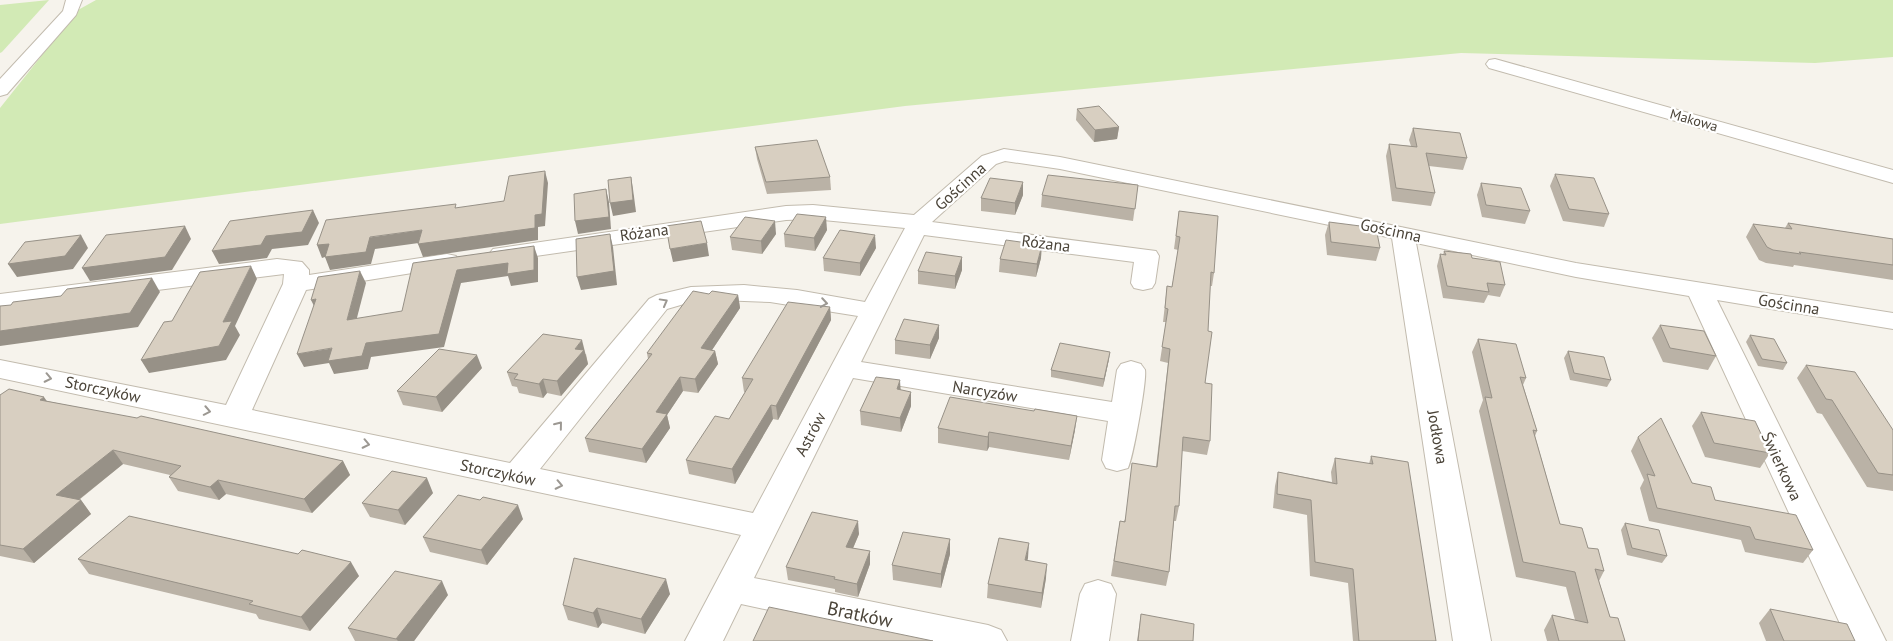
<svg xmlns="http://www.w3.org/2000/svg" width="1893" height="641" viewBox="0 0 1893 641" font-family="'PT Sans',sans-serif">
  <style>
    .green { fill: #d2eab5 }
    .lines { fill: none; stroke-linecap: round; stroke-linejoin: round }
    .minor-casing { stroke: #c2bbae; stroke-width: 2 }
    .minor { fill: #fff; fill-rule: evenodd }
    .wall { fill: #bab2a6 }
    .shaded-wall { fill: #979187 }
    .building { fill: #d8cfc1; stroke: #979187 }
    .oneway { stroke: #9c9892 }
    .labels { text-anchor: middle; stroke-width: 4.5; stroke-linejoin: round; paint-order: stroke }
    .far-street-label { font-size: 14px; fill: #4b4439; stroke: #fff }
    .street-label { font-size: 16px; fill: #4b4439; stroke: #fff }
    .near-street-label { font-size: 19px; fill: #4b4439; stroke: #fff }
  </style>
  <rect width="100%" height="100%" fill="#f6f3ec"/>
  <g class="green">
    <path d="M49 0 2 52 0 53V5Z"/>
    <path d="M96 0H1893V57L1815 63 1461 53 905 106 0 224V108L78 10Z"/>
  </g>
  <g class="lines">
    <defs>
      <g id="minor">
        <path d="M66 0H82L76 15 7 94 0 96V79L63 11Z"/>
        <path d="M1495 59 1893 170V183L1489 68 1486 64 1489 60Z"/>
        <path d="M1004 149 1060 157 1576 263 1893 313V329L1717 300 1886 641H1848L1689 296 1576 277 1416 243 1491 641H1453L1392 238 1060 169 1005 161 996 164 932 222 1156 251 1159 256 1155 283 1152 288 1143 290 1134 288 1131 283 1134 262 924 235 861 362 1112 402 1117 370 1121 364 1131 361 1141 364C1141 365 1145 369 1145 370 1147 380 1133 459 1128 468L1117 471 1106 468 1102 460 1108 421 853 378 754 578 988 625 1001 630 1007 641H914L741 604 723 641H685L741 535 0 378V360L226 405 283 284 284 274 0 310V294L277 259 302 262 309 270V275L447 254 456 256 459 261 456 266 306 290 252 410 510 463 649 299 657 295 691 287 744 285 797 290 865 302 905 228 813 219 786 220 501 261 493 259 489 254 493 249 786 206 813 205 914 215 982 156ZM718 300 770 302 858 316 753 513 540 469 667 309 691 302Z"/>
        <path d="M1098 580 1111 584 1116 594 1109 641H1071L1080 594 1085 584Z"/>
      </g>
    </defs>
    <use href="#minor" class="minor-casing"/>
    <use href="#minor" class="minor"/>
  </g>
  <g class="wall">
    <path d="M1077 109 1119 127 1117 139 1094 142 1076 120Z"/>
    <path d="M1413 128 1467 158 1463 170 1429 166 1435 193 1431 206 1392 201 1386 156 1389 144 1411 146 1409 140Z"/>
    <path d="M755 147 830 177 831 190 767 194 757 159Z"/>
    <path d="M1555 174 1609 214 1604 227 1563 221 1550 186Z"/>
    <path d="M1481 183 1530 211 1525 224 1482 217 1477 195Z"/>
    <path d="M1138 185 1133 221 1041 207 1042 195Z"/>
    <path d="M1023 195 1015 215 981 211V198Z"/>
    <path d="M1179 211 1214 273 1212 286H1210L1205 383 1210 441 1207 455 1182 451 1179 506 1176 521H1174L1169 572 1166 586 1111 576 1120 521H1124L1156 467 1168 363 1160 361 1166 322H1163L1167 286 1172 287 1178 250 1174 249Z"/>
    <path d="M1329 222 1380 248 1376 261 1327 255 1325 235Z"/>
    <path d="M1788 223 1893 239V280L1794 265 1793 267 1766 263 1759 260 1746 237 1753 224 1785 228Z"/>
    <path d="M827 230 815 251 785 247 784 234Z"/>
    <path d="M776 234 762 254 732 250 730 237Z"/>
    <path d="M876 248 860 276 824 271 823 258Z"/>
    <path d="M1444 251 1472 258 1505 285 1500 297 1488 295 1484 303 1443 298 1437 266 1440 254 1443 255Z"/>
    <path d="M962 257V270L955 289 918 284V271Z"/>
    <path d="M1041 258 1036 277 999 272 1000 259Z"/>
    <path d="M709 294 738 295 740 308 712 350 715 351 718 364 698 393 683 391 667 415 670 428 646 463 589 452 585 438 648 359 647 353Z"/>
    <path d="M830 307 831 320 778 420 773 419 735 484 689 474 686 460 729 419 745 392H744L742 378Z"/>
    <path d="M1660 325 1716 356 1708 370 1663 362 1652 338Z"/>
    <path d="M1750 335 1787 363 1783 370 1758 366 1746 342Z"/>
    <path d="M939 338 930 359 895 354V340Z"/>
    <path d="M1478 339 1526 378 1523 385 1537 431 1535 436 1560 524 1588 548 1604 571 1599 581 1610 617 1625 641H1547L1544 630 1552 615 1575 620 1566 587 1516 577 1479 411 1483 400 1472 352Z"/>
    <path d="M1568 351 1611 380 1607 387 1570 380 1564 358Z"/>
    <path d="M586 354 588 364 561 396 547 393 543 398 519 393 517 387 512 386 507 372Z"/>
    <path d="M1109 359 1103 387 1051 377V370Z"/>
    <path d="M1806 365 1893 430V491L1867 487 1822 414 1817 413 1797 378Z"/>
    <path d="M482 368 442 412 403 405 397 391Z"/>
    <path d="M901 390 911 406 901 432 861 425 860 411Z"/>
    <path d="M0 395 47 401 343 461 350 475 312 513 226 494 219 500 178 491 169 477 170 475 123 464 79 500H81L91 514 34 563 0 556Z"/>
    <path d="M1034 411 1075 430 1069 460 989 447 987 451 938 443V428Z"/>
    <path d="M1701 412 1770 453 1760 468 1705 457 1692 426Z"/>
    <path d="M1638 437 1692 483 1715 500 1813 550 1803 563 1745 552 1741 540 1649 521 1640 488 1644 480 1631 451Z"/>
    <path d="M1371 456 1436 641H1353L1348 583 1310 576 1307 515 1273 508 1275 486 1278 472 1332 482 1331 472 1335 458 1369 464Z"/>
    <path d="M433 493 405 525 370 517 362 503Z"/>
    <path d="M523 519 487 565 430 552 423 537Z"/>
    <path d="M1625 523 1667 556 1662 563 1627 555 1621 530Z"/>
    <path d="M859 534 853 548 870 564 858 597 835 592V589L788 580 786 567Z"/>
    <path d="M298 554 359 576 310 631 259 619 256 614 89 574 78 559Z"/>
    <path d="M950 554 941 588 893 580 892 565Z"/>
    <path d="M1028 558 1027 560 1046 578 1041 608 987 598 988 584Z"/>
    <path d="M670 594 645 634 602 623 598 628 568 620 563 605Z"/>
    <path d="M448 595 414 641H355L348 628Z"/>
    <path d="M1770 609 1855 641H1766L1759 623Z"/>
    <path d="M1141 614 1193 641H1137Z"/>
  </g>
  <g class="shaded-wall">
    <path d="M1119 127 1117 139 1094 142 1095 130Z"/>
    <path d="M545 171 548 183 545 226 538 227V240L423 257 418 244 535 215Z"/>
    <path d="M631 177 633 189 636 212 613 216 610 203Z"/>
    <path d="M1023 182V195L1015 215V203Z"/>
    <path d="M606 189 609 202 611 229 578 234 575 221Z"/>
    <path d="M313 210 319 223 308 245 272 249 267 258 219 264 212 251 266 236Z"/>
    <path d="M826 217 827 230 815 251 814 238Z"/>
    <path d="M775 221 776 234 762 254 761 241Z"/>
    <path d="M185 226 191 239 172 270 90 281 82 268Z"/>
    <path d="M422 230 426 242 375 249 371 264 330 270 325 257 322 258 317 245Z"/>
    <path d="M610 234 613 247 617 285 581 290 577 277Z"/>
    <path d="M81 235 88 248 73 269 17 277 8 264Z"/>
    <path d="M875 235 876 248 860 276V263Z"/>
    <path d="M707 243 709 256 673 262 670 249Z"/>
    <path d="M1042 245 1041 258 1036 277 1037 264Z"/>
    <path d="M534 246 538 258V282L511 286 508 276 461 283 444 347 371 357 368 369 334 374 329 363 304 367 297 354 366 343 457 270Z"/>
    <path d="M962 257V270L955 289V276Z"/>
    <path d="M251 266 257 279 235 326 240 335 226 360 149 373 141 360 223 322Z"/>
    <path d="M360 271 366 283 353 333 347 320Z"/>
    <path d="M152 278 160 292 138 327 0 346V331Z"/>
    <path d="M738 295 740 308 704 362 701 348Z"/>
    <path d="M316 299 317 312 311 300Z"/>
    <path d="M830 307 831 320 778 420 776 406Z"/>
    <path d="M939 325V338L930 359V345Z"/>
    <path d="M582 340 588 364 561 396 557 381 575 349Z"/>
    <path d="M715 351 718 364 698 393 695 379Z"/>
    <path d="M1110 352 1109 359 1103 387 1104 379Z"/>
    <path d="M477 355 482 368 442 412 436 397Z"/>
    <path d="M680 377 683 391 667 415 670 428 646 463 642 449 656 412Z"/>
    <path d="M543 379 547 393 543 398 539 384Z"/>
    <path d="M900 380 901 395 897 389Z"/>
    <path d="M911 392V406L901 432 900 418Z"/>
    <path d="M44 397 53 410 40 400Z"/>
    <path d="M771 405 773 419 735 484 732 469Z"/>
    <path d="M1077 416 1075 430 1069 460 1071 446Z"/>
    <path d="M989 432V447L987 451 988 437Z"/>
    <path d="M113 450 123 464 67 509 56 495Z"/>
    <path d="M343 461 350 475 312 513 304 499Z"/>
    <path d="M427 478 433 493 405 525 398 510Z"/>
    <path d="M218 480 226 494 219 500 210 487Z"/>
    <path d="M81 500 91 514 34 563 23 549Z"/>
    <path d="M518 505 523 519 487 565 481 550Z"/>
    <path d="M858 521 859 534 848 560 846 547Z"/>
    <path d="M950 539V554L941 588V574Z"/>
    <path d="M1029 543 1028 558 1024 574 1025 560Z"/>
    <path d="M870 551V564L858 597 857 584Z"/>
    <path d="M351 562 359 576 310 631 301 617Z"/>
    <path d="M1047 564 1046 578 1041 608 1042 593Z"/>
    <path d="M666 579 670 594 645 634 641 619Z"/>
    <path d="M442 581 448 595 414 641H398L396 639Z"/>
    <path d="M597 608 602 623 598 628 593 613Z"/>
  </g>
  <g class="building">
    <path d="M1099 106 1119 127 1095 130 1077 109Z"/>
    <path d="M1413 128 1460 133 1467 158 1426 153 1435 193 1396 188 1389 144 1417 147Z"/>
    <path d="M817 140 830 177 766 182 755 147Z"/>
    <path d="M545 171 542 214 535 215V228L418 244 422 230 370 237 366 252 325 257 329 244 317 245 326 220 456 204 455 208 504 201 509 176Z"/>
    <path d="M1555 174 1594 178 1609 214 1569 209Z"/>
    <path d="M1048 175 1138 185 1135 209 1042 195Z"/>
    <path d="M631 177 633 200 610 203 608 180Z"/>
    <path d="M990 178 1023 182 1015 203 981 198Z"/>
    <path d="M1481 183 1521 188 1530 211 1486 205Z"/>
    <path d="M606 189 609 217 575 221 574 194Z"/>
    <path d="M313 210 302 232 266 236 261 245 212 251 230 221Z"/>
    <path d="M1179 211 1218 216 1214 273 1211 272 1208 331 1212 332 1205 383 1212 384 1210 441 1183 437 1179 506H1175L1169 572 1114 561 1120 521 1125 522 1132 463 1157 467 1170 349 1162 347 1168 309 1165 308 1167 286 1172 287 1180 237 1176 236Z"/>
    <path d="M797 214 826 217 814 238 784 234Z"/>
    <path d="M745 217 775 221 761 241 730 237Z"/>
    <path d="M701 221 707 243 670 249 666 226Z"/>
    <path d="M1329 222 1376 228 1380 248 1331 242Z"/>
    <path d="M1788 223 1893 239V265L1799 252 1801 254 1773 250 1767 247 1753 224 1792 229Z"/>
    <path d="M185 226 165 257 82 268 106 235Z"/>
    <path d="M840 230 875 235 860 263 823 258Z"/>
    <path d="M610 234 614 271 577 277 576 239Z"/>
    <path d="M81 235 65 256 8 264 25 242Z"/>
    <path d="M1006 240 1042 245 1037 264 1000 259Z"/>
    <path d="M534 246V270L507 274 508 263 457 270 439 334 366 343 362 356 328 361 332 348 297 354 316 299 311 300 318 277 360 271 347 320 402 311 413 263Z"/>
    <path d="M1444 251 1471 254 1472 258 1500 262 1505 285 1487 283 1489 292 1447 286 1440 254 1446 255Z"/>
    <path d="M926 252 962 257 955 276 918 271Z"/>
    <path d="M251 266 223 322 232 321 219 346 141 360 164 322 172 321 200 272Z"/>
    <path d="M152 278 130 313 0 331V306L11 305 13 302 61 296 67 289Z"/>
    <path d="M693 291 709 294 712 291 738 295 701 348 715 351 695 379 680 377 656 412 667 414 642 449 585 438 652 354 647 353Z"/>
    <path d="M788 302 830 307 776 406 771 405 732 469 686 460 715 416 729 419 753 379 742 378Z"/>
    <path d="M904 319 939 325 930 345 895 340Z"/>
    <path d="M1660 325 1704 331 1716 356 1670 348Z"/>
    <path d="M543 334 582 340 575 349 584 350 557 381 543 379 539 384 514 379 518 374 507 372Z"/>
    <path d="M1750 335 1774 339 1787 363 1762 359Z"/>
    <path d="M1478 339 1516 344 1526 378 1520 377 1537 431 1533 430 1560 524 1582 528 1588 548 1598 549 1604 571 1595 569 1610 617 1618 618 1625 641H1559L1552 615 1588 623 1575 572 1523 562 1485 397 1492 398Z"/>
    <path d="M1060 343 1110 352 1104 379 1051 370Z"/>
    <path d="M439 349 477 355 436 397 397 391Z"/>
    <path d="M1568 351 1604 357 1611 380 1574 373Z"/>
    <path d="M1806 365 1855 372 1893 430V475L1878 473 1832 400 1826 399Z"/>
    <path d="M876 377 900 380 897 389 911 392 900 418 860 411Z"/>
    <path d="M9 389 44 397 40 400 137 418 141 416 343 461 304 499 218 480 210 487 169 477 181 466 113 450 56 495 81 500 23 549 0 545V395Z"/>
    <path d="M950 397 1034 411 1035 409 1077 416 1071 446 989 432 988 437 938 428Z"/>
    <path d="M1701 412 1755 421 1770 453 1714 443Z"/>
    <path d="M1661 418 1692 483 1711 487 1715 500 1796 515 1813 550 1755 539 1750 527 1657 508 1647 474 1655 476 1638 437Z"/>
    <path d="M1371 456 1408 462 1436 641H1359L1353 569 1315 562 1311 500 1277 494 1278 472 1337 484 1335 458 1373 464Z"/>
    <path d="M392 471 427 478 398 510 362 503Z"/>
    <path d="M458 495 480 500 483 497 518 505 481 550 423 537Z"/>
    <path d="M812 512 858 521 846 547 870 551 857 584 834 579 835 577 786 567Z"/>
    <path d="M129 516 298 554 302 550 351 562 301 617 249 604 253 601 78 559Z"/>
    <path d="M1625 523 1659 530 1667 556 1632 548Z"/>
    <path d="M903 532 950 539 941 574 892 565Z"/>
    <path d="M999 538 1029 543 1025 560 1047 564 1042 593 988 584Z"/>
    <path d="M574 558 666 579 641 619 597 608 593 613 563 605Z"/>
    <path d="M395 571 442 581 396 639 348 628Z"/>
    <path d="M769 607 933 641H753Z"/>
    <path d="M1770 609 1847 624 1855 641H1784Z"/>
    <path d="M1141 614 1194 624 1193 641H1138Z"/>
  </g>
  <defs><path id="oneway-chevron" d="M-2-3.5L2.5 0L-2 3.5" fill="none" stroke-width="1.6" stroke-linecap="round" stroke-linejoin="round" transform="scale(1.25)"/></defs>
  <g class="oneway">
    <use href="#oneway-chevron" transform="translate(664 302) rotate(-29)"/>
    <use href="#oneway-chevron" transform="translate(824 303) rotate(9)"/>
    <use href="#oneway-chevron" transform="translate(48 378) rotate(12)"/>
    <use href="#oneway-chevron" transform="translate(207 411) rotate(11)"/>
    <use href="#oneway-chevron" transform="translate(559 425) rotate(-51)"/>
    <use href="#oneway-chevron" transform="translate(366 444) rotate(12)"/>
    <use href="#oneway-chevron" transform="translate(559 485) rotate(12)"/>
  </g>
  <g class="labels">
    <g class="far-street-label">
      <text transform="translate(1694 120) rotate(16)" y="5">Makowa</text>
    </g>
    <g class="street-label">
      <text transform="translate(960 186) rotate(-42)" y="6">Gościnna</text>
      <text transform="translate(1391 230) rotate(12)" y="6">Gościnna</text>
      <text transform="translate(644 232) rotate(-8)" y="6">Różana</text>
      <text transform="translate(1046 243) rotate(7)" y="6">Różana</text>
      <text transform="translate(1789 304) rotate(9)" y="6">Gościnna</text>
      <text transform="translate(103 389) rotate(12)" y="6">Storczyków</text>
      <text transform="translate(985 391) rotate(9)" y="6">Narcyzów</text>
      <text transform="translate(810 434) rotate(-62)" y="6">Astrów</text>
      <text transform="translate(1438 437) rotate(80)" y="6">Jodłowa</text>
      <text transform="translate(1782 466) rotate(65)" y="6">Świerkowa</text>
      <text transform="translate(498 472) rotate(12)" y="6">Storczyków</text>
    </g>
    <g class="near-street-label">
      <text transform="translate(860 614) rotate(12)" y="7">Bratków</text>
    </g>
  </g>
</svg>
